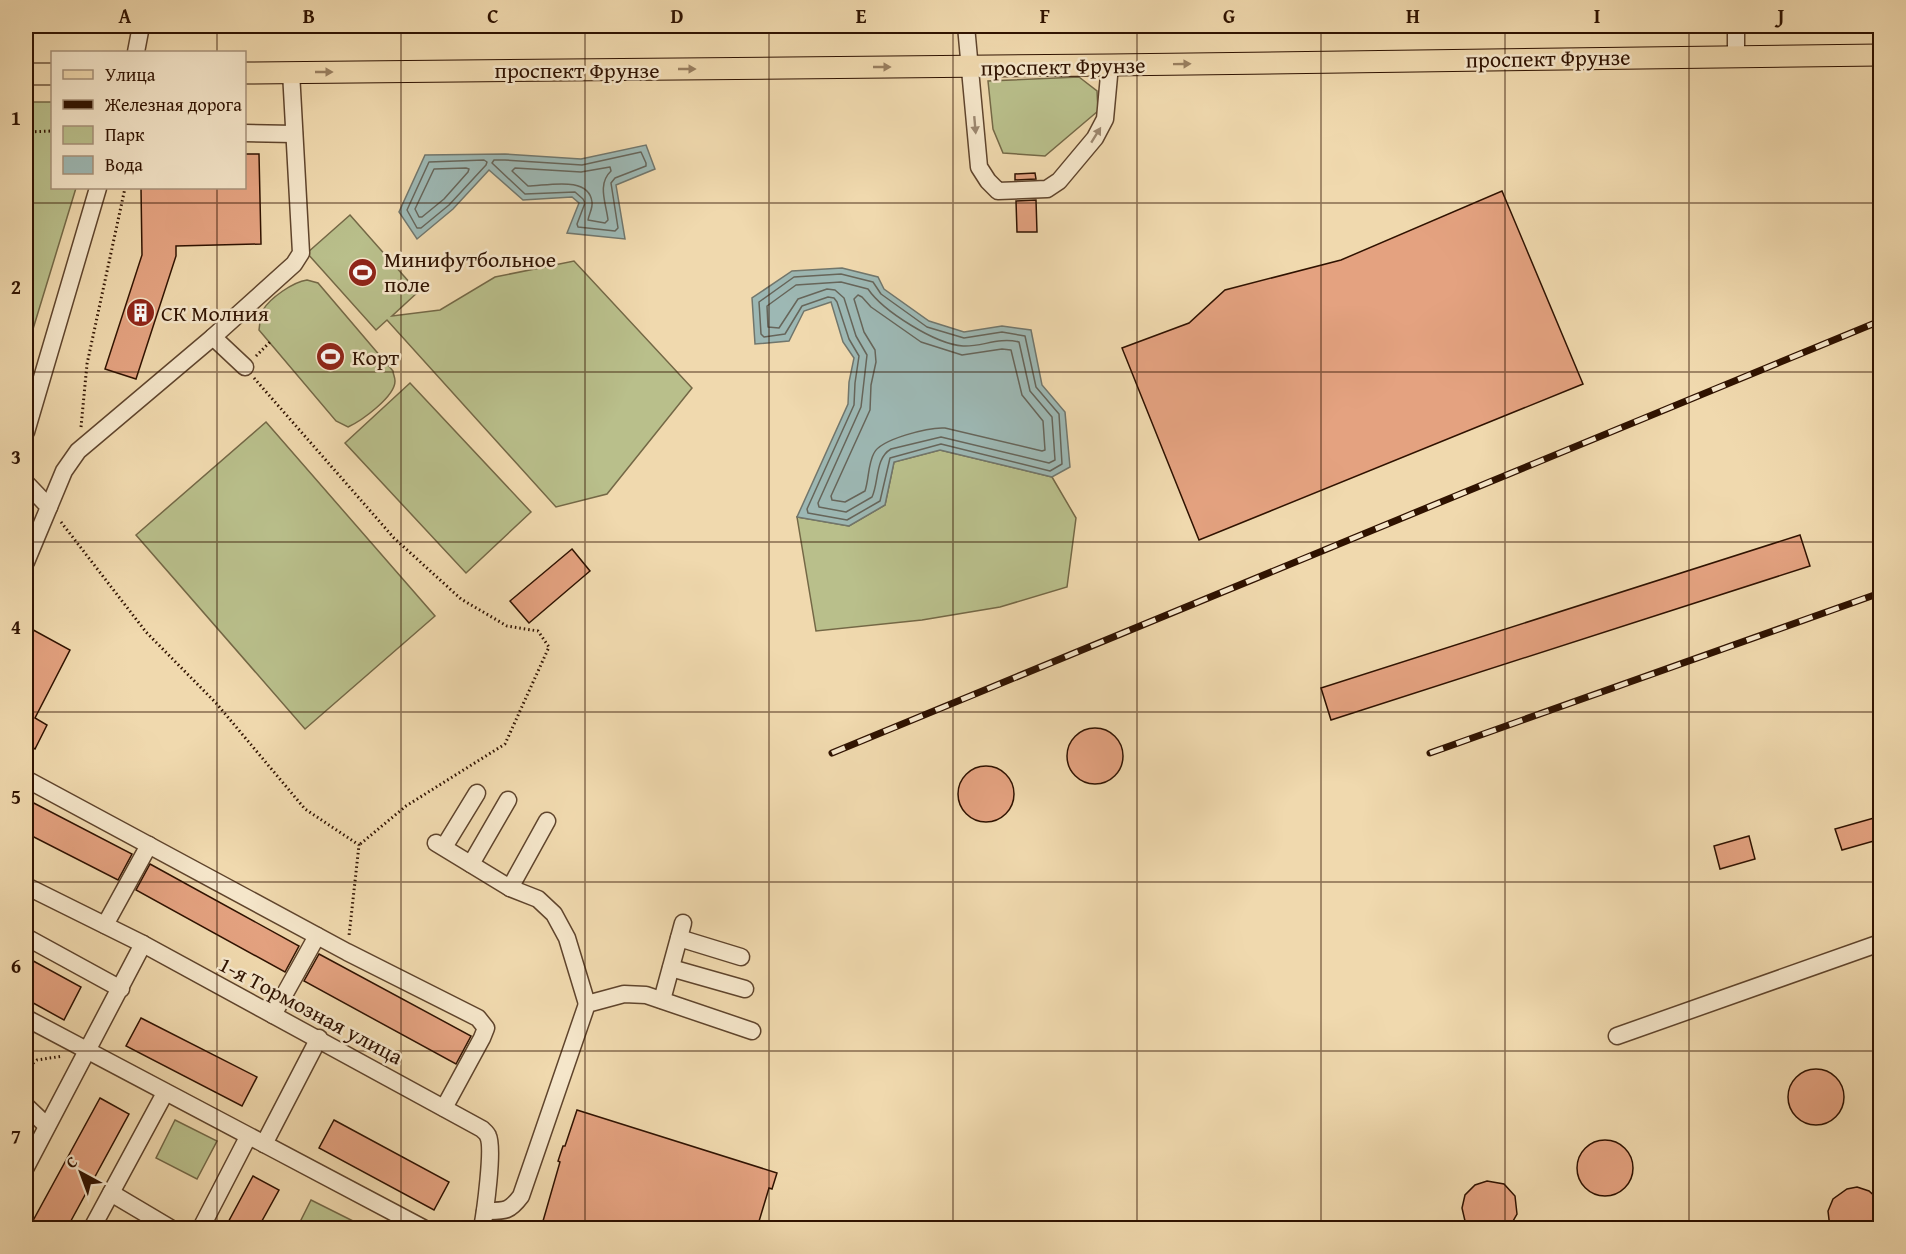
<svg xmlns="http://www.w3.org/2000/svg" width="1906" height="1254" viewBox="0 0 1906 1254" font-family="'Gentium Book Plus',serif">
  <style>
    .green { fill: #b9bf8b; stroke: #746846; stroke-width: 1.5 }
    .water { fill: #9db8b4; stroke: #71766c; stroke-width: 1.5 }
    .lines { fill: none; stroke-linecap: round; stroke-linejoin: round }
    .shore { stroke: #66655a; stroke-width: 1.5 }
    .building { fill: #e4a280; stroke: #2f1200; stroke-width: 1.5 }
    .minor-casing { stroke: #5f442c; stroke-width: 19 }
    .major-casing { stroke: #2f1200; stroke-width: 23 }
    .path { stroke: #2f1200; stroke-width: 3; stroke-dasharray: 1.5 3; stroke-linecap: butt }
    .minor { stroke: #f5e6ca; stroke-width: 16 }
    .major { stroke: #f0d9ae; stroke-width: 21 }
    .rail-casing { stroke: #2f1200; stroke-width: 7 }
    .rail { stroke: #f5e6ca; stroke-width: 4.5; stroke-dasharray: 14; stroke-linecap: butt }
    .oneway { fill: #997f60 }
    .oneway2 { fill: #9c876f }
    .grid { fill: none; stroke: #2f1200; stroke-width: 1.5; stroke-opacity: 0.55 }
    .labels { text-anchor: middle; stroke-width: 5; stroke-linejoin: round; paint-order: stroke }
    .street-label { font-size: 22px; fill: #2f1200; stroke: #f5e6ca }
    .poi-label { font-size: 22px; fill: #2f1200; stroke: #f5e6ca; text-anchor: start }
    .neatline { fill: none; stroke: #2f1200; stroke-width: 2 }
    .grid-label { font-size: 20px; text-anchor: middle; font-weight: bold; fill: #2f1200 }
  </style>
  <rect width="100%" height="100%" fill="#f0d9ae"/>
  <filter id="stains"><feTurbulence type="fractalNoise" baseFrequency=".00333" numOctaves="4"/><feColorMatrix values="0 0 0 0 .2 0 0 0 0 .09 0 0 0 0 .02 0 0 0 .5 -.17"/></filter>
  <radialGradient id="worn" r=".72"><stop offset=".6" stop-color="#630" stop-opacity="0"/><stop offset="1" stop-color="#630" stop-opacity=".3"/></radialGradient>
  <g class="green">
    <path d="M1079 77 1097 91 1098 111 1045 156 1003 153 993 129 988 81Z"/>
    <path d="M26 102H52V188H76L26 352Z"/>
    <path d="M350 215 418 292 392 316 440 310 495 277 574 261 692 388 607 494 556 507 387 320 376 330 307 253Z"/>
    <path d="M307 280 318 283 393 371C393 374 395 377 395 381 395 397 361 421 348 427L336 421 259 330C260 323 260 316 263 310 270 298 293 282 307 280Z"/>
    <path d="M410 383 531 512 466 573 345 443Z"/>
    <path d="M266 422 435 616 305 729 136 535Z"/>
    <path d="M940 450 1052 477 1076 518 1067 587 1000 607 922 620 816 631 797 517 849 526 885 505 894 462Z"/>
    <path d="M175 1120 217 1141 197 1179 156 1158Z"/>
    <path d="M311 1200 367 1228H297Z"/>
  </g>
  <g class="water">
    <path d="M646 145 655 169 616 185 625 239 567 233 579 203 572 197 523 200 489 170 453 209 417 239 399 212 425 155 505 154 581 159Z"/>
    <path d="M842 268 878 277 884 289 929 321 964 332 1002 326 1031 330 1042 385 1065 412 1070 467 1052 477 940 450 894 462 885 505 849 526 797 517 848 404 849 382 854 358 843 342 831 302 804 311 789 341 755 344 752 298 792 271Z"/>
  </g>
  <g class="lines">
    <g class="shore">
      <path d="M641 152 646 163V166L615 178 611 183 618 228 615 231 578 227 577 224 585 203 583 199 575 192 525 194 492 163 494 160H505L582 165Z"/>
      <path d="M484 160 487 162 486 165 449 205 421 228H417L407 210 429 162Z"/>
      <path d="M610 167 611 171C597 184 606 203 608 220L605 223 588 220C589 214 593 208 592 202 589 175 546 186 528 186L512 171 515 168 581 172Z"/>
      <path d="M466 168 469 169 468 172 444 199 422 217H419L415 209 434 169Z"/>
      <path d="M841 274 873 282 881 294 927 327 964 338 1002 332 1025 336 1036 387 1059 414 1062 464 1050 471 941 444 890 458 880 501 847 520 808 513 807 509 854 405 855 383 859 356 849 339 837 302 834 298 828 297 802 306 785 334 764 337 761 334 759 302 794 277Z"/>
      <path d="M841 282 868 289C883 311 935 344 963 346 982 347 998 337 1019 342L1030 391 1052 417 1055 460 1049 463 941 437 891 449C875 458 879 482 872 497L846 512 819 507 818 503 861 407 867 355 856 336 844 298 835 290 827 289 798 299 779 328 768 327 767 306 796 285Z"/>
      <path d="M858 295 862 297 871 307 921 342 962 355 1002 349 1011 350 1022 395 1043 421 1045 450 1042 451 945 428C929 427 881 439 874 453 868 464 869 479 865 491L845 502 832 500 831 496 870 410 871 385 876 362 875 350 864 332 854 299Z"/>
    </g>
  </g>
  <g class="building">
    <path d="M244 154H259L261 244 176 246V256L136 379 105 369 142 255 141 188H244Z"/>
    <path d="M1035 173 1036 179 1015 180V174Z"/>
    <path d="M1502 191 1583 384 1199 540 1122 348 1189 323 1225 290 1341 260Z"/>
    <path d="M1036 200 1037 232H1017L1016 201Z"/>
    <path d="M1800 535 1810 566 1331 720 1321 688Z"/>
    <path d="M572 549 590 571 529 623 510 601Z"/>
    <path d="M26 626 70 650 35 718 47 725 35 749 26 744Z"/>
    <circle cx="1095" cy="756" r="28"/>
    <circle cx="986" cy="794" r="28"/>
    <path d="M26 799 132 854 118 880 26 833Z"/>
    <path d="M1881 816V839L1842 850 1835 829Z"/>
    <path d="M1749 836 1755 859 1720 869 1714 846Z"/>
    <path d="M150 864 299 946 285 972 136 890Z"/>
    <path d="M319 954 471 1036 456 1064 304 981Z"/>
    <path d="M26 957 81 987 64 1020 26 999Z"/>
    <path d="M141 1018 257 1077 242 1106 126 1046Z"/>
    <circle cx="1816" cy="1097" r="28"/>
    <path d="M100 1098 129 1114 67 1228H29Z"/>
    <path d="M577 1110 777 1173 772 1189 769 1188 757 1228H541L560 1162 558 1161 563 1146H565Z"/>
    <path d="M334 1120 449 1182 434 1210 319 1148Z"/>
    <circle cx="1605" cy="1168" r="28"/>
    <path d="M253 1176 279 1190 258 1228H225Z"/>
    <path d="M1487 1181 1504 1184 1515 1196 1517 1214 1509 1228H1470L1465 1221 1462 1208 1465 1195 1475 1185Z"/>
    <path d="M1857 1187 1869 1191 1881 1202V1228H1830L1828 1211 1833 1199 1847 1189Z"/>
  </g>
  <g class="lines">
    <defs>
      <g id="minor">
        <path d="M966 26 979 167 988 181 998 191 1047 189 1059 181 1095 138 1105 119 1110 65"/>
        <path d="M1736 26V55"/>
        <path d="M136 52 141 26"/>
        <path d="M244 133 294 134"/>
        <path d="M213 337 245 367"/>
        <path d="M26 432 98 188"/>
        <path d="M26 483 49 507 26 562"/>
        <path d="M49 507 64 471 78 451 213 337 294 264 301 253 291 72"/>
        <path d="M26 779 347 952 478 1018 486 1028 482 1038 444 1108"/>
        <path d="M436 843 510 888 538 899 554 914 567 938 587 1004"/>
        <path d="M444 847 477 793"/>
        <path d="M471 864 508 800"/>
        <path d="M26 886 143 944 482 1129C484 1131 487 1133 488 1136 494 1148 485 1213 482 1228"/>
        <path d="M510 888 547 821"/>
        <path d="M105 925 149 845"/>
        <path d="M26 937 121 989"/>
        <path d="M679 938 741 957"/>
        <path d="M671 968 745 989"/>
        <path d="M662 1000 683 923"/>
        <path d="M273 1015 317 936"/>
        <path d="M26 1018 423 1228"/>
        <path d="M1617 1036 1880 943"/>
        <path d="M26 1106 47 1126"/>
        <path d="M264 1144 319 1038"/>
        <path d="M26 1167 143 944"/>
        <path d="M111 1193 170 1228"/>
        <path d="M485 1211C505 1211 509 1212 521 1196L587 1004 624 994 646 995 752 1031"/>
        <path d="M92 1228 165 1093"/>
        <path d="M201 1228 248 1137"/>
      </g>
      <g id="major">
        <path d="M244 73 1110 65 1880 55"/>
        <path d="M26 74H52"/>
      </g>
    </defs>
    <use href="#minor" class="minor-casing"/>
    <use href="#major" class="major-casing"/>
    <g class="path">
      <path d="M26 132 52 131"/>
      <path d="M256 356 270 342"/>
      <path d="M254 378 394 538 461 599 507 626 538 631 549 647 505 744 406 806 359 845"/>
      <path d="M81 427 87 364 125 188"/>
      <path d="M61 522 146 632 216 703 305 809 359 845 349 936"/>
      <path d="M26 1069 37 1060 63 1056"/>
    </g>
    <use href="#minor" class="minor"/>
    <use href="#major" class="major"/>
    <defs>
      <g id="rail">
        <path d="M832 753 1880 321"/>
        <path d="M1430 753 1880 593"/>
      </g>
    </defs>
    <use href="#rail" class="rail-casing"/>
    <use href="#rail" class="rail"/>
  </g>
  <defs><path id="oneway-solid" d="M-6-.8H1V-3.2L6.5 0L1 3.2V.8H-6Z" transform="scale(1.5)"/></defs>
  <g class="oneway">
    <use href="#oneway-solid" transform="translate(1182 64) rotate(-1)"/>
    <use href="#oneway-solid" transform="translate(882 67)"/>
    <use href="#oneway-solid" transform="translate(687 69)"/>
    <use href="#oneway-solid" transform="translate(324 72)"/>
  </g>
  <g class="oneway2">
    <use href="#oneway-solid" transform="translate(975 125) rotate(85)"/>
    <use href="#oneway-solid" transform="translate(1096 135) rotate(-58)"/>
  </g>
  <path class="grid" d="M217 26V52M401 26V1228M585 26V1228M769 26V1228M953 26V1228M1137 26V1228M1321 26V1228M1505 26V1228M1689 26V1228M217 188V1228M26 203H1880M26 372H1880M26 542H1880M26 712H1880M26 882H1880M26 1051H1880"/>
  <defs>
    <symbol id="stadium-disc" viewBox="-11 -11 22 22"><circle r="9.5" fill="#8f2418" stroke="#f5e6ca"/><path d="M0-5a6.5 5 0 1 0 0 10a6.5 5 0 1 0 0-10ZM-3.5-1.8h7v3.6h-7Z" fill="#fff"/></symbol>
    <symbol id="building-disc" viewBox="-11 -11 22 22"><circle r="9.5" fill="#8f2418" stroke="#f5e6ca"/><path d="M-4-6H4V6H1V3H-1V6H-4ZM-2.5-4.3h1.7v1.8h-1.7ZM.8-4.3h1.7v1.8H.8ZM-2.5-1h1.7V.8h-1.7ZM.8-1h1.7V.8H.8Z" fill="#fff"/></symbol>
  </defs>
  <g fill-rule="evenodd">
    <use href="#stadium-disc" x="346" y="256" width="33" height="33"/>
    <use href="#building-disc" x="124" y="296" width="33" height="33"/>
    <use href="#stadium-disc" x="314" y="340" width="33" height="33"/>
  </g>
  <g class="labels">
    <g class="street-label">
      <text transform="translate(1548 58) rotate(-1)" y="8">проспект Фрунзе</text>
      <text transform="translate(1063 66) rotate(-1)" y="8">проспект Фрунзе</text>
      <text x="577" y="78">проспект Фрунзе</text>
      <text transform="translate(311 1010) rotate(28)" y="8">1-я Тормозная улица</text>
    </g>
    <g class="poi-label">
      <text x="384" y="267">Минифутбольное<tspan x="384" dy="25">поле</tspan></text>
      <text x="161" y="321">СК Молния</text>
      <text x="352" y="365">Корт</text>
    </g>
  </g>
  <rect width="1906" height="1254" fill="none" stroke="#f0d9ae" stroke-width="66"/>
  <rect x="51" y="51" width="195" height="138" fill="#f5e6ca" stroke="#a69179" stroke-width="1.5"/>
  <rect x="63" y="70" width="30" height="9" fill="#f0d9ae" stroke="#a69179" stroke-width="1.5"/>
  <text x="105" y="81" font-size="18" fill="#2f1200">Улица</text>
  <rect x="63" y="100" width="30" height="9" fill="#2f1200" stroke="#a69179" stroke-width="1.5"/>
  <text x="105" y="111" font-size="18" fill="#2f1200">Железная дорога</text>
  <rect x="63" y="126" width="30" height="18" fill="#b9bf8b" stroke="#a69179" stroke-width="1.5"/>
  <text x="105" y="141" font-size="18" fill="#2f1200">Парк</text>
  <rect x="63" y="156" width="30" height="18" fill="#9db8b4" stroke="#a69179" stroke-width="1.5"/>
  <text x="105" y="171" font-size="18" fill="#2f1200">Вода</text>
  <g transform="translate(81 1173) rotate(319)" stroke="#f5e6ca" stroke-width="4.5" paint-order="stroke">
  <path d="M0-4.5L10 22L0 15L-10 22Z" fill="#2f1200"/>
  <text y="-9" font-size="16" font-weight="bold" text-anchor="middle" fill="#2f1200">С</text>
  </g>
  <rect x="33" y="33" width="1840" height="1188" class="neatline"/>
  <g class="grid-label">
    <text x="125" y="23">A</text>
    <text x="309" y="23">B</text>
    <text x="493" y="23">C</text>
    <text x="677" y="23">D</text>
    <text x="861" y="23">E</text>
    <text x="1045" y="23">F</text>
    <text x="1229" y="23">G</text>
    <text x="1413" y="23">H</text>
    <text x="1597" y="23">I</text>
    <text x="1781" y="23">J</text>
    <text x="16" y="125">1</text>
    <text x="16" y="294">2</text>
    <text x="16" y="464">3</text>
    <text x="16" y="634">4</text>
    <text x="16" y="804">5</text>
    <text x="16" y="973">6</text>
    <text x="16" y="1143">7</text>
  </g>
  <rect width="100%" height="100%" filter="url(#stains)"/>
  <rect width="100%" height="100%" fill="url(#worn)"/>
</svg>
